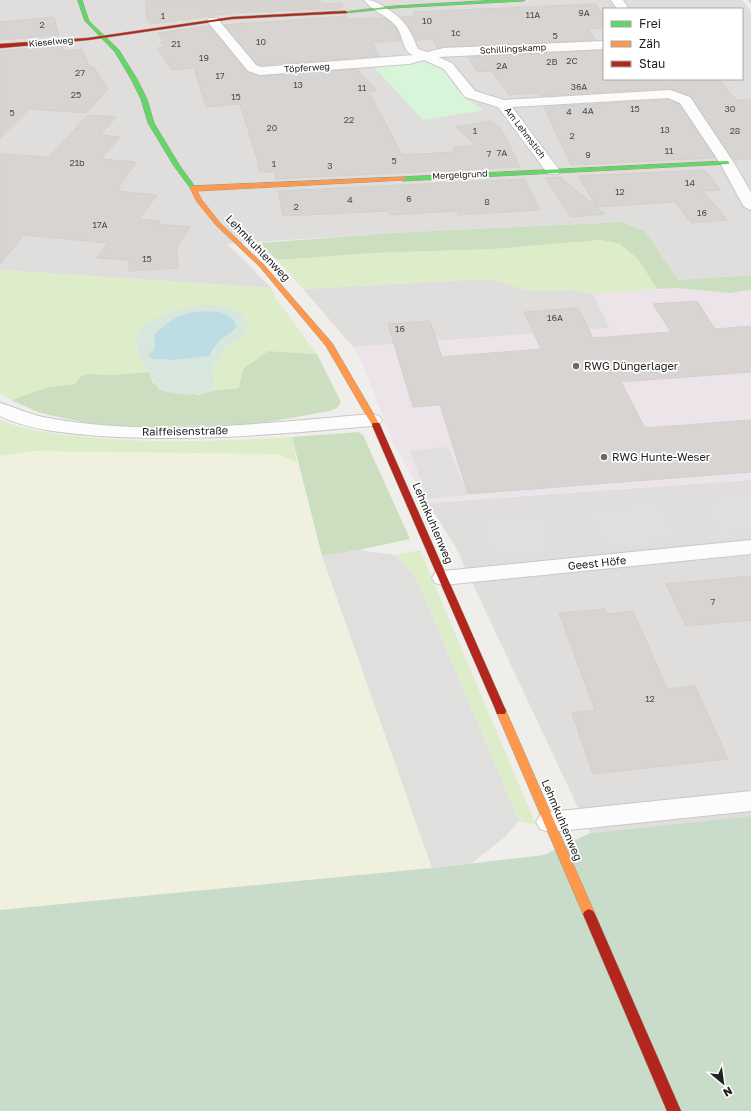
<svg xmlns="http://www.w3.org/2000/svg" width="751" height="1111" viewBox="0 0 751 1111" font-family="'Golos Text',sans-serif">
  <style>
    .residential { fill: #dfdedc; fill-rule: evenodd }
    .industrial { fill: #ede4ea }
    .farmland { fill: #eff0de }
    .grass { fill: #ddedc9 }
    .forest { fill: #cbdfc0 }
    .wetland { fill: #d8e7de; fill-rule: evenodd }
    .cemetery { fill: #c9dbc9 }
    .park { fill: #d9f5d9 }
    .parking { fill: #e0dfde }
    .water { fill: #bedce4 }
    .building { fill: #d7d4d2; stroke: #d3d0cc }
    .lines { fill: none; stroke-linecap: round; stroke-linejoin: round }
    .street-casing { stroke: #c9c8c7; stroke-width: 2 }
    .fast-casing { stroke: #9a9b81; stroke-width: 1 }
    .slow-casing { stroke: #9a9b81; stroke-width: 1 }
    .jam-casing { stroke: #9a9b81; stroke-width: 1 }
    .street { fill: #fdfcfc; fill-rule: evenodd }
    .fast { fill: #63d668; fill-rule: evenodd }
    .slow { fill: #ff974d; fill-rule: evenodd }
    .jam { fill: #b3261e; fill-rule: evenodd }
    .rail { stroke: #ccc; stroke-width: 2; stroke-dasharray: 4.5 4.5; stroke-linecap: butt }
    .poi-dot { fill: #6a6968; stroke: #fff; stroke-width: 1.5 }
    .labels { text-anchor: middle; stroke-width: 3.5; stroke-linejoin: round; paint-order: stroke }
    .number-label { font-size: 9px; fill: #4f4e4e }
    .far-street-label { font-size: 9px; fill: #222; stroke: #fff }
    .street-label { font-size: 11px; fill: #222; stroke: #fff }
    .poi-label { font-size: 11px; fill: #222; stroke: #fff; text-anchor: start }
  </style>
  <rect width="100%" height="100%" fill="#f0eeeb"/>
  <g class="residential">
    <path d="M0 0H742L751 11V275L678 280 645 231 622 222 391 233 227 244 242 258 271 288 0 270ZM604 9H742V79H604Z"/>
    <path d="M484 279 498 281 530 291 574 290 593 294 610 328 353 347 303 289Z"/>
    <path d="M751 480V816L590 833 455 546 428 503Z"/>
  </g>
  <path class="industrial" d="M678 288 729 293 751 290V480L428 503 394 445 362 363 353 347 610 328 593 294Z"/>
  <path class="farmland" d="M32 451 278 454 297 463 322 556 432 868 0 910V456Z"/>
  <g class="grass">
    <path d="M601 240 620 244 638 259 657 289 593 294 574 290 530 291 498 281 484 279 303 289 277 260 373 253 494 249Z"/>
    <path d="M0 270 271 288 275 297 317 354 268 351 239 388 211 391 215 380 213 365 227 347 242 338 136 340 137 349 149 372 113 375 89 374 81 376 75 384 49 387 11 400 0 393Z"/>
    <path d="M0 420C28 431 56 434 86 437 155 444 223 441 292 437L297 463 278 454 32 451 0 456Z"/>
    <path d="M420 550 536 825 519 821 416 578 395 555Z"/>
  </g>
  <g class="forest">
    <path d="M622 222 645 231 678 280 751 275V290L729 293 678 288 657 289 638 259 620 244 601 240 494 249 373 253 277 260 260 243 391 233Z"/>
    <path d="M268 351 317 354 341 402 337 408 329 411 258 424 129 427 87 423 40 413 11 400 49 387 75 384 81 376 89 374 113 375 149 372 153 383 199 395 211 391 239 388 243 369Z"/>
    <path d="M358 432 363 435 410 539 359 550 322 556 292 437Z"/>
  </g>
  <path class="wetland" d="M198 305C218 305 241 305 249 326L242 338 227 347 213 365 215 380 211 391C193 397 177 395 159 390 154 383 134 348 136 340 140 317 180 309 198 305ZM172 319 233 331 216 344 214 352 210 356 175 360 152 359 150 355C155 349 156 344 154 336Z"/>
  <path class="cemetery" d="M751 816V1111H0V910L432 868 544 855 590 833Z"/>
  <path class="park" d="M418 61C451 64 442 74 461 93 467 100 476 105 484 110L423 120 372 65Z"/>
  <g class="parking">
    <path d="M448 447 468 495 428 499 410 451Z"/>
    <path d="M751 493V534L720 537 698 498Z"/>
    <path d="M661 501 682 541 602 548 584 509Z"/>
    <path d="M541 513 556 551 491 558 477 519Z"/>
    <path d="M359 550 395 555 416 578 519 821 505 837 472 863 432 868 322 556Z"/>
  </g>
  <path class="water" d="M207 311C220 312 231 312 237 326 231 335 222 337 217 344 214 348 213 352 210 356L175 360 152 359 149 355C155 349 156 345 154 336 171 317 182 313 207 311Z"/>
  <g class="building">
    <path d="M145 0H319L323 4 342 3 343 8 232 13 151 24 147 20Z"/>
    <path d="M595 4 604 15V28L588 29 596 40 437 48 433 39 416 40 407 25 401 17 416 16 413 12Z"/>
    <path d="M346 16 347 19 384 18 395 27 401 41 373 42 379 56 261 65 257 64 224 25Z"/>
    <path d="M54 17 59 35 0 40V22Z"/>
    <path d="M210 26 247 72 260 76 357 69 377 91 369 92 402 155 455 152 453 147 477 146 456 127 491 121 502 130 520 167 276 179 275 172H259L257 159 240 104 206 107 194 68 172 70 157 48 164 47 160 42H164L158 33Z"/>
    <path d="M62 45 64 51 82 49 90 67H94L108 89 86 113 29 109 0 138V51Z"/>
    <path d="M604 50V79H719L736 100H751V159L733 160 690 96 670 88 540 96 539 94 531 93 509 95 491 71 477 72 468 57Z"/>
    <path d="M668 100 679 104 715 158 571 165 544 107Z"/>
    <path d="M88 115 116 117 100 135 120 137 101 159 137 162 118 187H121L117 191 157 195 139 219 160 221 158 224 190 227 177 247 178 268 129 271V260L97 258 108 243 24 235 0 264V154L49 157Z"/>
    <path d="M704 170 721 190 703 191 727 220 691 223 675 202 597 207 578 176Z"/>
    <path d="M560 177 605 214 571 217 545 178Z"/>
    <path d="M525 179 540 210 458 215 457 211 390 215 388 211 283 216 278 191Z"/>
    <path d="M697 301 715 329 751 326V372L621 382 645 428 751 420V472L468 494 440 405 413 407 388 324 430 321 442 357 541 349 524 312 578 308 593 338 671 332 653 304Z"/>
    <path d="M751 576V620L686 626 666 584Z"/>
    <path d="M605 609 607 614 633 611 667 689 695 686 728 759 593 774 572 713 595 710 559 613Z"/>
  </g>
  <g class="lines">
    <defs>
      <g id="street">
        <path d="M364 0C375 0 378 3 386 8 406 21 409 28 418 49L427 52 444 48 604 41V49L438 57 452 63 475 91 504 100 670 90 690 97 734 163 751 192V210L746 208 743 205 720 163 680 103 668 98 512 107 560 171 558 174H548L498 107 465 97 444 69 424 60 409 64 260 75 248 71 207 21 209 18H217L256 65 261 67 413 55C402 51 403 34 396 26 387 15 373 12 364 0Z"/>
        <path d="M611 0H623L629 9H617Z"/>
        <path d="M0 403C15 407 28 414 43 417 149 438 265 423 372 414L379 416 382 420 379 424 372 426C282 434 192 442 101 436 68 433 31 431 0 416Z"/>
        <path d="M751 540V554L443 585 435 583 432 578 435 573 443 571Z"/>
        <path d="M751 791V811L550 832 540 829 536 822 540 815 550 812Z"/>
      </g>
      <g id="fast">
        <path d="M78 0H82L89 21 119 50 137 79 147 99 154 123 180 166 196 188 195 189H191L174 166 148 123 141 99 131 79 115 52 85 21Z"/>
        <path d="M497 0H525L523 1 394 8 345 13 343 12 394 6Z"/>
        <path d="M727 161 729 162V164L403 181 400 179 403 177Z"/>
      </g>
      <g id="slow">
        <path d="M403 177 405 178V180L197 191 202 200 220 223 264 265 332 343 380 425 376 427 372 425 326 346 260 267 216 225 197 202 190 188 193 186Z"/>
        <path d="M501 707 505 708 506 711 595 914 593 917 589 919 585 917 583 914 496 711 497 708Z"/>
      </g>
      <g id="jam">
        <path d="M345 11 347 12V13L232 19 88 40 0 48V44L88 38 232 17Z"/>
        <path d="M373 423H379L380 425 506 711 505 714H497L496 711 372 425Z"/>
        <path d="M589 909 593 911 595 914 681 1111H667L583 914 585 911Z"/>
      </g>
    </defs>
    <use href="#street" class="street-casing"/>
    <use href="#fast" class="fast-casing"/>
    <use href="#slow" class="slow-casing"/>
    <use href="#jam" class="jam-casing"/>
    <use href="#street" class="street"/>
    <use href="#fast" class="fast"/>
    <use href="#slow" class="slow"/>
    <use href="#jam" class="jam"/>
    <path class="rail" d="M749 0 751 2"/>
  </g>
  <g class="poi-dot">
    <circle cx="576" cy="366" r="4"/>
    <circle cx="604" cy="457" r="4"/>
  </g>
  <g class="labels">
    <g class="number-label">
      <text x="584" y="16">9A</text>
      <text x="533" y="18">11A</text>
      <text x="163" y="19">1</text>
      <text x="427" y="24">10</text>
      <text x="42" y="28">2</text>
      <text x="456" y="36">1c</text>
      <text x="555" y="39">5</text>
      <text x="261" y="45">10</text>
      <text x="176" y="47">21</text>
      <text x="204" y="61">19</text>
      <text x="572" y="64">2C</text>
      <text x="552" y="65">2B</text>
      <text x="502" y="69">2A</text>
      <text x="80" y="76">27</text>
      <text x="220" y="79">17</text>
      <text x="298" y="88">13</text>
      <text x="579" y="90">36A</text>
      <text x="362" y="91">11</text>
      <text x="76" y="98">25</text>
      <text x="236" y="100">15</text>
      <text x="635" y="112">15</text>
      <text x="730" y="112">30</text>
      <text x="588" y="114">4A</text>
      <text x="569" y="115">4</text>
      <text x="12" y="116">5</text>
      <text x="349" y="123">22</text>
      <text x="272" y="131">20</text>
      <text x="665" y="133">13</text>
      <text x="475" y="134">1</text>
      <text x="735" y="134">28</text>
      <text x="572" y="139">2</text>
      <text x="669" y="154">11</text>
      <text x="502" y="156">7A</text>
      <text x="489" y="157">7</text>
      <text x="588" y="158">9</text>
      <text x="394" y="164">5</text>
      <text x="77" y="166">21b</text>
      <text x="274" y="167">1</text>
      <text x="330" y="169">3</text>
      <text x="690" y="186">14</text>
      <text x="620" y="195">12</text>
      <text x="409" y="202">6</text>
      <text x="350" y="203">4</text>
      <text x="487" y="205">8</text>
      <text x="296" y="210">2</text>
      <text x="702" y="216">16</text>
      <text x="100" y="228">17A</text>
      <text x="147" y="262">15</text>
      <text x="555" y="321">16A</text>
      <text x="400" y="332">16</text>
      <text x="713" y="605">7</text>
      <text x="650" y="702">12</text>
    </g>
    <g class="far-street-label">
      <text transform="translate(51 42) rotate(-5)" y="3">Kieselweg</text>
      <text transform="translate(513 49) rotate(-3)" y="3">Schillingskamp</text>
      <text transform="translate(307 68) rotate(-4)" y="3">Töpferweg</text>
      <text transform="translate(525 133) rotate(53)" y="3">Am Lehmstich</text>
      <text transform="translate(460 175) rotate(-3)" y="3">Mergelgrund</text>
    </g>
    <g class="street-label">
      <text transform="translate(258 248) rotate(46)" y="4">Lehmkuhlenweg</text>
      <text transform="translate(185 431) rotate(-1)" y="4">Raiffeisenstraße</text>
      <text transform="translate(433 523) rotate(67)" y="4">Lehmkuhlenweg</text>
      <text transform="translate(597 563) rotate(-6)" y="4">Geest Höfe</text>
      <text transform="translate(562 820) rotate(67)" y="4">Lehmkuhlenweg</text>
    </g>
    <g class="poi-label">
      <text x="584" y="370">RWG Düngerlager</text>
      <text x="612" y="461">RWG Hunte-Weser</text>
    </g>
  </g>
  <rect x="603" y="8" width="140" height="72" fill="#ffffff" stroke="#a7a7a7"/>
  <rect x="611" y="21" width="20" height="6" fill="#63d668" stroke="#a7a7a7"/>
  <text x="639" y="28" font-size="12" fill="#222222">Frei</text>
  <rect x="611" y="41" width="20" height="6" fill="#ff974d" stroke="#a7a7a7"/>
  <text x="639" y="48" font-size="12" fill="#222222">Zäh</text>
  <rect x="611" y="61" width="20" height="6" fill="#b3261e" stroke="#a7a7a7"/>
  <text x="639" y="68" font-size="12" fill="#222222">Stau</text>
  <g transform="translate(723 1083) rotate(151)" stroke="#ffffff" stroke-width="3" paint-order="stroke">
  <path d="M0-3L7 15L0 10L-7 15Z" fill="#222222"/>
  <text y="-6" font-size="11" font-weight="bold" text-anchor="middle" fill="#222222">N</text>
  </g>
</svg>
